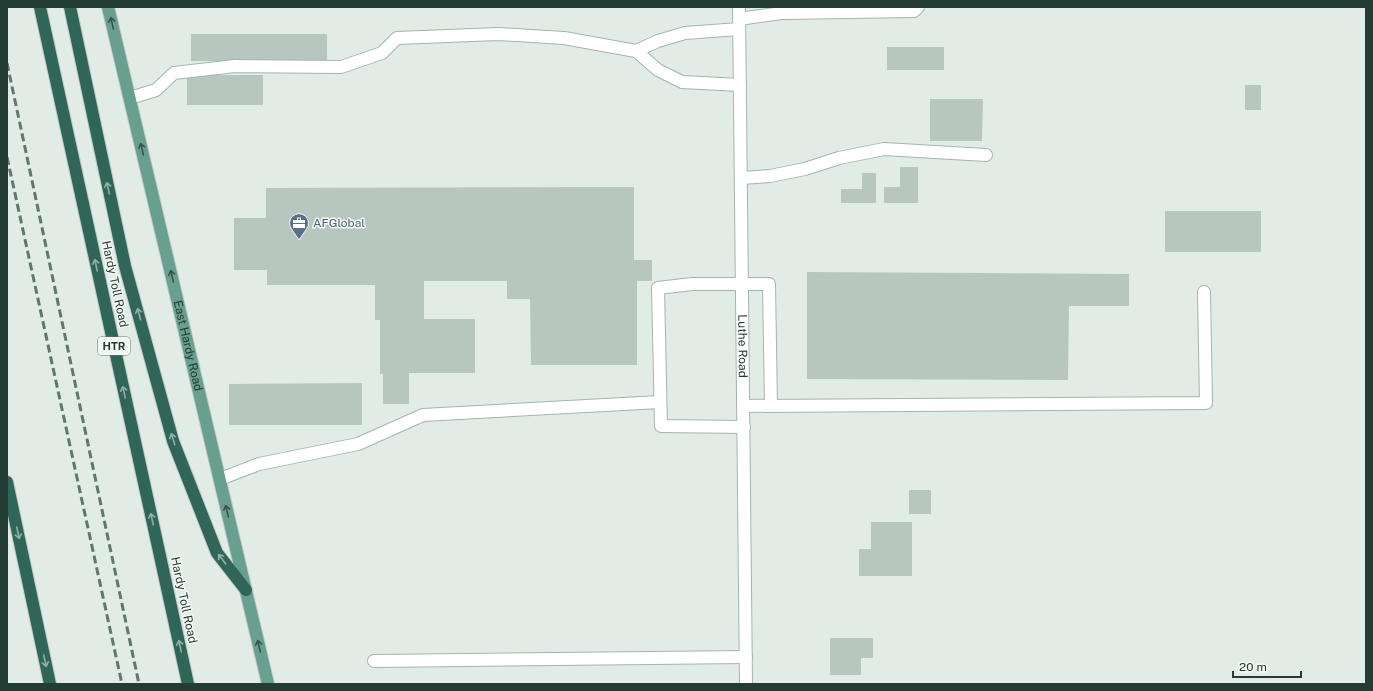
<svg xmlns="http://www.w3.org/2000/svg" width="1373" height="691" viewBox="0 0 1373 691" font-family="'Public Sans',sans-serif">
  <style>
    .building { fill: #b8c6c0 }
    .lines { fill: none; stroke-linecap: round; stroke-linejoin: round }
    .minor-casing { stroke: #a5b4ae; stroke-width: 14 }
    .major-casing { stroke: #c1c8c6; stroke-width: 14 }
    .highway-casing { stroke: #c1c8c6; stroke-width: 14 }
    .minor { stroke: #fff; stroke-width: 12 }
    .major { stroke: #699f8e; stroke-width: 12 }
    .highway { stroke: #306658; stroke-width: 12 }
    .rail { stroke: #5e776f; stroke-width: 3; stroke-dasharray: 8 4; stroke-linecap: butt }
    .oneway { stroke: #34554a }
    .oneway2 { stroke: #92afa6 }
    .labels { text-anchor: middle; stroke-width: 3; stroke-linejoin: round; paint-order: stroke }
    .shield { fill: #f3f8f5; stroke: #61746e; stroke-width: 1 }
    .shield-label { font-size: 11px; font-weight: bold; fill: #233c34 }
    .service-label { font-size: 12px; fill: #4e5e75; stroke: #f3f8f5; text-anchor: start }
    .street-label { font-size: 12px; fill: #233c34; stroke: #f3f8f5 }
  </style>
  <rect width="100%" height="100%" fill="#e2ece7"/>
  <g class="building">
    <rect x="191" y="34" width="136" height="27"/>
    <rect x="887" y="47" width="57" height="23"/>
    <rect x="187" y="75" width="76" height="30"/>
    <rect x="1245" y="85" width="16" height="25"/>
    <path d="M930 99H983L982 141H930Z"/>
    <path d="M900 167H918V203H884V187H900Z"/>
    <path d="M862 173H876V203H841V189H862Z"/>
    <path d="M634 187V260H652V281H637V365H531L530 299H507V281H424V319H475V373H409V404H383V374H380V320H375V285H267V270H234V218H266V188Z"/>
    <rect x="1165" y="211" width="96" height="41"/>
    <path d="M807 272 1129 274V306H1069L1068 380 807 379Z"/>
    <path d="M362 383V425H229V384Z"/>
    <rect x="909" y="490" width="22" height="24"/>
    <path d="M871 522H912V576H859V549H871Z"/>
    <path d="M830 638H873V658H861V675H830Z"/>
  </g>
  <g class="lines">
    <defs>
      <g id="minor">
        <path id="s1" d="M739 7 746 684"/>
        <path d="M739 19 782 13 914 11 918 7"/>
        <path d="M636 51 658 41 685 33 739 29"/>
        <path d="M130 98 156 90 174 73 235 66 341 67 382 53 397 38 498 34 564 38 636 51 658 70 682 82 740 85"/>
        <path d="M741 178 770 176 805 169 839 158 884 149 986 155"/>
        <path d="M743 406 1206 403 1204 292"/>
        <path d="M744 427 661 426 658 288 692 284H769L771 406"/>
        <path d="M220 479 259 464 358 444 423 415 660 402"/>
        <path d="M374 661 746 657"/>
      </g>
      <g id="major">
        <path id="s2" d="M108 7 268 684"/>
      </g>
      <g id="highway">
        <path d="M40 7 188 684"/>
        <path d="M70 7 125 266 173 441 217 553 246 590"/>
        <path d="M7 482 50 684"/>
      </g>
    </defs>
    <use href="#minor" class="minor-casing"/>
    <use href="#major" class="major-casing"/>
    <use href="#highway" class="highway-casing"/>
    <use href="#minor" class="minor"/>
    <use href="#major" class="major"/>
    <use href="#highway" class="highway"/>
    <g class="rail">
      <path d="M7 63 139 684"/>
      <path d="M7 157 122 684"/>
    </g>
  </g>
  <defs><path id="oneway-shaft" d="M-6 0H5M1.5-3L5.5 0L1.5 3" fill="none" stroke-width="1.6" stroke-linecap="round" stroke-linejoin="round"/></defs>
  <g class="oneway">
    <use href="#oneway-shaft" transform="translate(112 23) rotate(-103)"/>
    <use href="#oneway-shaft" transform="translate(142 149) rotate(-103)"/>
    <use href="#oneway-shaft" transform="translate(172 276) rotate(-103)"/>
    <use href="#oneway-shaft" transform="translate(227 511) rotate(-103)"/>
    <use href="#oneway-shaft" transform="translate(259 646) rotate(-103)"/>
  </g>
  <g class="oneway2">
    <use href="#oneway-shaft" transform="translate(108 188) rotate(-102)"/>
    <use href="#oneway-shaft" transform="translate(96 265) rotate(-102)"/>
    <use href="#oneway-shaft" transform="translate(139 314) rotate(-105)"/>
    <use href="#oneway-shaft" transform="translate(124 392) rotate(-102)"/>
    <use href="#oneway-shaft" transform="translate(173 439) rotate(-108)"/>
    <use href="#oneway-shaft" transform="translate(152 519) rotate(-102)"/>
    <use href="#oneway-shaft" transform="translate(18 533) rotate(78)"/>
    <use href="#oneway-shaft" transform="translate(222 559) rotate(-127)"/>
    <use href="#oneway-shaft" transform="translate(180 646) rotate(-102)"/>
    <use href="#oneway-shaft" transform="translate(45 661) rotate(78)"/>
  </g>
  <defs>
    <symbol id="office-pin" viewBox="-11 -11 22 30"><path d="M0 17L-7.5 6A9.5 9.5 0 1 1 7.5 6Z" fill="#5c6f8a" stroke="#f3f8f5"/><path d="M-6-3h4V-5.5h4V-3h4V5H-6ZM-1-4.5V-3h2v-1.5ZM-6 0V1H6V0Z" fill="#fff"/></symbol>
  </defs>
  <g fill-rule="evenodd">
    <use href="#office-pin" x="288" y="212" width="22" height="30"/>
  </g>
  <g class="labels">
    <rect class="shield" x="98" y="337" width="32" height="18" rx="3"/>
    <g class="shield-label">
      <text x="114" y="350">HTR</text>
    </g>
    <g class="service-label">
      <text x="313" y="227">AFGlobal</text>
    </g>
    <g class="street-label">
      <text transform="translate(115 284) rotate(78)" y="4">Hardy Toll Road</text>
      <text dy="4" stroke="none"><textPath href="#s2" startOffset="348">East Hardy Road</textPath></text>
      <text dy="4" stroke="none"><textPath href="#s1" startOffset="339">Luthe Road</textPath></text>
      <text transform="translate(184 600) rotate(78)" y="4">Hardy Toll Road</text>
    </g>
  </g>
  <rect width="1373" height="691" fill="none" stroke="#233c34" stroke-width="16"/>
  <path d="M1233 671v6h68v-6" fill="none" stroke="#233c34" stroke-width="2"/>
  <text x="1239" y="671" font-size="12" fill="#233c34" stroke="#f3f8f5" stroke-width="3" paint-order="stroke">20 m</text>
</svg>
